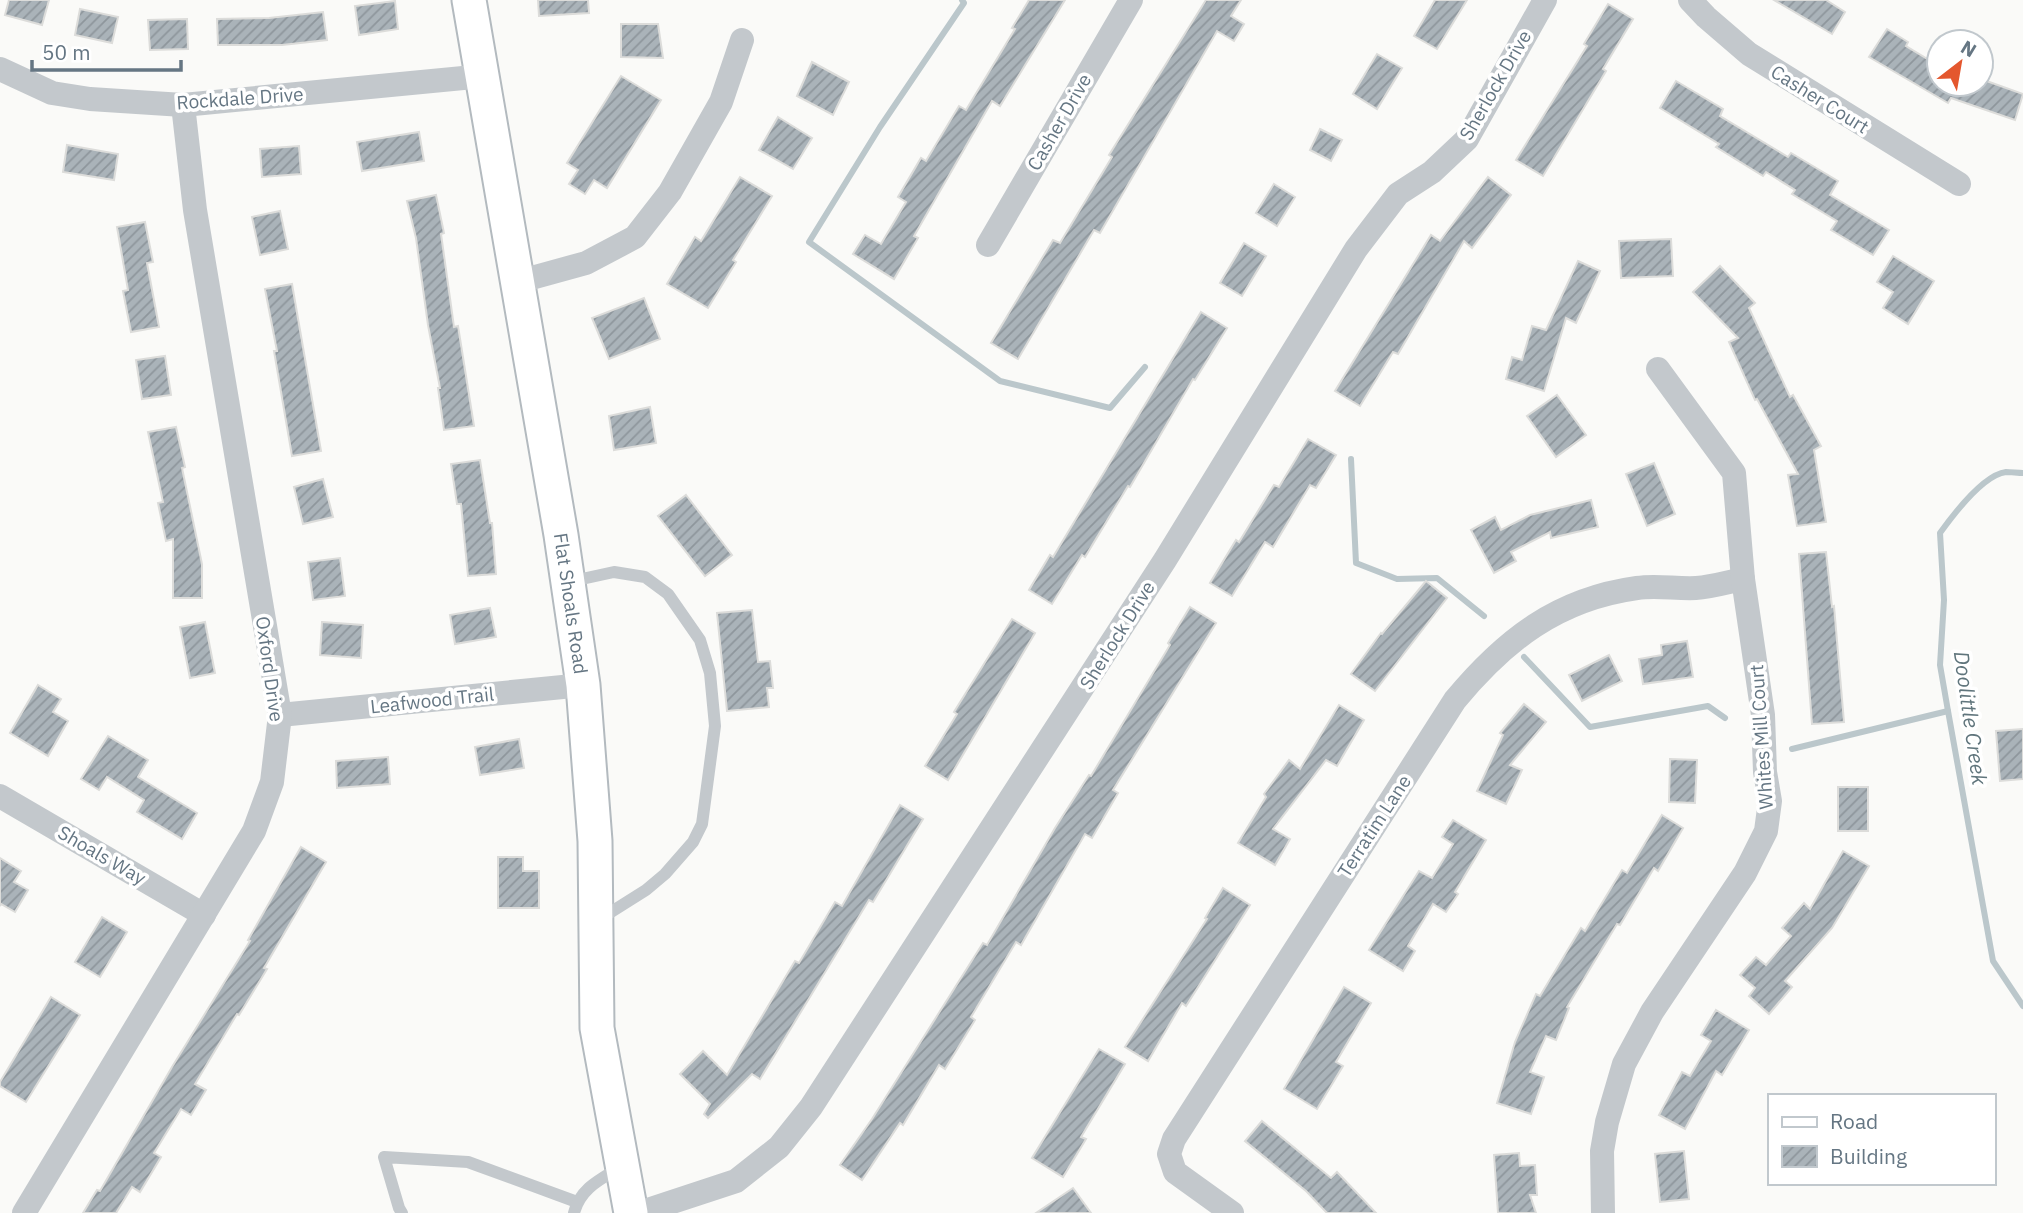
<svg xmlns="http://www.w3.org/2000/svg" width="2023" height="1213" viewBox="0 0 2023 1213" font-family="'IBM Plex Sans',sans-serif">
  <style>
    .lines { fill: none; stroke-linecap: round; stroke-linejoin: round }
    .stream { stroke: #bbc7cb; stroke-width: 6 }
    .building { fill: url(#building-hatch); stroke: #dcdcda; stroke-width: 2 }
    .secondary-casing { stroke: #b3babf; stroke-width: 37 }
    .lane { stroke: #c3c8cc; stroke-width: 12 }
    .street { stroke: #c3c8cc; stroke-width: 24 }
    .secondary { stroke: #fff; stroke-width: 33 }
    .labels { text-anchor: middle; stroke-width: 7; stroke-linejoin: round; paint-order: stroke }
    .street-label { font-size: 19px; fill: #657683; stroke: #fff }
    .water-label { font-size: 21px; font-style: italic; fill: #60757c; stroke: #fff }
  </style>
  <defs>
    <pattern id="building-hatch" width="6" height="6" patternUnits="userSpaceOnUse" patternTransform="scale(1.75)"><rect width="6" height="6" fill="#aab3b9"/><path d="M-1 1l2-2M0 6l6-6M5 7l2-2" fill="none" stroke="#8e969c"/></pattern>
  </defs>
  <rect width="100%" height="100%" fill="#fafaf8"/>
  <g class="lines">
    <g class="stream">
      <path d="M962 0 964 3 880 127 809 242 1000 381 1110 408 1145 367"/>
      <path d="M1351 459 1356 563 1397 579 1437 578 1484 616"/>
      <path d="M2023 473C2018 473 2011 472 2006 472 1983 475 1953 515 1940 533L1944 600 1940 665 1948 711 1993 961 2023 1006"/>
      <path d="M1524 657 1590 727 1708 706 1725 718"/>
      <path d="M1792 749 1948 711"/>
    </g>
  </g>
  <g class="building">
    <path d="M9 0H49L42 25 5 15Z"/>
    <path d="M538 0H588L589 13 539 16Z"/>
    <path d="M1029 0H1065L1000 106 992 101 914 236 918 238 894 279 853 254 865 235 881 244 906 202 898 197 921 158 926 161 959 106 966 110 1015 29 1012 28Z"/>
    <path d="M1206 0H1241L1231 16 1244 24 1234 41 1217 31 1100 233 1094 230 1018 359 991 343 1053 240 1060 243 1112 157 1109 155Z"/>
    <path d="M1435 0H1467L1437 49 1414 36Z"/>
    <path d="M1774 0H1826L1845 12 1832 34Z"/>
    <path d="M395 1 398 29 359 35 355 6Z"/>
    <path d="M1608 4 1633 19 1603 69 1606 71 1543 176 1516 160 1587 46 1584 44Z"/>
    <path d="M80 9 118 17 112 43 75 35Z"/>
    <path d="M323 12 327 40 282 45H218L217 19 269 18Z"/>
    <path d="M187 19 188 49 150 50 148 20Z"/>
    <path d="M621 24H658L663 58 621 57Z"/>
    <path d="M1887 29 1908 42 1906 46 1939 66V84H1981V79L2023 94 2015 120 1951 98 1948 103 1869 57Z"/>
    <path d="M1377 54 1402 68 1377 109 1353 94Z"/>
    <path d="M812 62 849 82 833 115 797 96Z"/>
    <path d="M621 76 661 100 607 188 594 180 585 194 569 184 578 170 567 163Z"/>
    <path d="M1676 81 1723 109 1720 116 1788 157 1791 153 1838 181 1830 195 1889 230 1873 255 1831 230 1837 221 1792 194 1795 190 1766 172 1763 176 1716 147 1719 144 1660 108Z"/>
    <path d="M778 117 812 138 793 169 759 150Z"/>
    <path d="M1320 129 1342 140 1331 161 1310 150Z"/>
    <path d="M419 132 424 161 362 171 357 142Z"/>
    <path d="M67 145 118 154 114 180 63 172Z"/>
    <path d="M299 146 301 174 262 177 260 149Z"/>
    <path d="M740 177 772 196 733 260 736 262 708 308 667 284 695 237 701 241Z"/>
    <path d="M1488 177 1511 195 1472 248 1464 241 1398 354 1393 352 1360 406 1335 391 1431 235 1440 241Z"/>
    <path d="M1274 184 1295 197 1277 226 1256 213Z"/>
    <path d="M436 195 444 233 441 234 454 327 458 326 474 426 444 430 438 388H440L428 325 416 238 407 201Z"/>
    <path d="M280 211 288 249 260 255 252 217Z"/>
    <path d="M145 222 153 262 147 263 159 327 131 332 123 291 128 290 117 227Z"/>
    <path d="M1671 239 1673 276 1621 278 1619 241Z"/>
    <path d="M1244 243 1266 256 1242 296 1220 283Z"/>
    <path d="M1893 256 1934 281 1908 324 1883 308 1893 292 1877 282Z"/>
    <path d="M1578 261 1600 271 1576 323 1566 318 1544 391 1506 379 1512 357 1522 360 1532 326 1546 330Z"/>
    <path d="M1720 266 1755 303 1749 308 1790 397 1793 395 1821 446 1814 450 1826 522 1797 526 1788 475 1798 474 1757 399 1755 400 1729 342 1738 338 1693 292Z"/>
    <path d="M292 284 321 451 292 456 274 351H277L265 289Z"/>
    <path d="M644 298 660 339 609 359 592 318Z"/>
    <path d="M1201 312 1227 328 1195 380 1193 379 1130 487 1128 486 1085 557 1082 555 1052 604 1029 590 1050 555 1053 557Z"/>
    <path d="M165 356 171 395 142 399 136 360Z"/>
    <path d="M1557 395 1586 435 1556 457 1527 416Z"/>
    <path d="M650 407 656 443 614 450 609 416Z"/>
    <path d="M176 427 185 467 182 468 202 564V598H173V539L166 541 158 503 163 502 148 432Z"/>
    <path d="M1308 439 1336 455 1316 488 1310 485 1273 547 1265 542 1232 596 1210 583 1236 540 1239 542 1274 485 1279 487Z"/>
    <path d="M480 460 490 523H492L496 574 468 576 461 504H457L451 464Z"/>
    <path d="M1654 463 1675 514 1647 526 1626 474Z"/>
    <path d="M323 479 333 517 303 524 294 487Z"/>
    <path d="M686 495 732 555 705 576 658 516Z"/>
    <path d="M1591 500 1598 527 1551 538 1550 532 1511 552 1516 561 1494 573 1471 530 1495 517 1501 530 1530 515Z"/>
    <path d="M1826 552 1832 607 1834 606 1844 722 1812 724 1799 554Z"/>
    <path d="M340 558 345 596 313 600 308 562Z"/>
    <path d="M1426 581 1447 598 1375 691 1351 674 1381 633 1382 634Z"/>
    <path d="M1190 607 1216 623 1113 790 1118 793 1092 838 1085 834 1021 945 1016 942 971 1017 975 1020 945 1069 939 1065 903 1125 900 1123 862 1180 840 1165 872 1119 983 943 987 945 1055 828 1089 775 1091 776 1170 645 1168 643Z"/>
    <path d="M490 608 496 637 455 644 450 615Z"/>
    <path d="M752 610 758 662 770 661 773 688H767L769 707 727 711 717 613Z"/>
    <path d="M1012 619 1035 633 948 780 925 766 957 714 954 712Z"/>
    <path d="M205 622 215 673 190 678 180 627Z"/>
    <path d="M322 622 363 625 361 658 320 655Z"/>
    <path d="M1687 641 1693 677 1643 684 1639 659 1662 655 1661 645Z"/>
    <path d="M1609 655 1622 681 1582 701 1569 675Z"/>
    <path d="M38 685 61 699 53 712 68 721 48 756 10 733Z"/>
    <path d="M1524 704 1546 722 1510 765 1522 770 1506 804 1477 791 1503 735 1500 733Z"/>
    <path d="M1339 705 1364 720 1337 766 1326 760 1273 829 1290 839 1275 865 1238 843 1266 797 1264 794 1289 760 1300 769Z"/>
    <path d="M2023 729V779L2000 781 1996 731Z"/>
    <path d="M108 736 148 760 138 777 197 813 182 839 137 812 144 800 107 777 99 790 81 779Z"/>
    <path d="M519 739 524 768 480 775 475 747Z"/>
    <path d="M388 757 390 784 337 788 336 761Z"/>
    <path d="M1670 759 1697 760 1695 803 1669 802Z"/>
    <rect x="1838" y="787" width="30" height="44"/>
    <path d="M900 805 923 819 873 902 869 900 760 1079 752 1074 708 1118 704 1114 710 1104 680 1074 703 1051 727 1075 795 961 799 963 835 902 842 906Z"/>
    <path d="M1662 815 1683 828 1658 871 1654 868 1620 925 1617 924 1567 1007 1569 1008 1556 1040 1546 1036 1530 1072 1544 1077 1531 1114 1497 1103 1515 1042 1536 994 1540 996 1581 928 1585 931 1622 870 1627 873Z"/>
    <path d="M1453 820 1486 840 1455 892 1458 894 1446 912 1433 904 1408 946 1415 951 1403 971 1369 950 1419 871 1432 878 1453 844 1442 837Z"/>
    <path d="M301 847 326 862 264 968 267 969 239 1015 237 1014 195 1084 206 1090 191 1115 181 1109 154 1153 161 1157 140 1192 132 1187 116 1213H83L97 1190 100 1191 172 1067 250 941 248 940Z"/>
    <path d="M1843 851 1869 866 1832 928 1785 981 1792 987 1769 1014 1749 996 1755 988 1740 975 1756 957 1766 965 1791 936 1782 928 1804 903 1810 909Z"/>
    <path d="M498 857H523V871H539V908H498Z"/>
    <path d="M0 858 21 871 14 882 28 890 15 912 1 904 0 906Z"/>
    <path d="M1223 888 1250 905 1186 1006 1182 1003 1148 1061 1125 1047 1207 919 1205 918Z"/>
    <path d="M102 917 127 932 100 977 75 962Z"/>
    <path d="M1344 987 1371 1003 1336 1062 1343 1066 1317 1109 1284 1089Z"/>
    <path d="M51 997 80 1015 26 1102 0 1086V1082Z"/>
    <path d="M1716 1010 1749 1030 1722 1075 1716 1071 1685 1129 1659 1115 1682 1072 1690 1076 1711 1041 1701 1035Z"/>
    <path d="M1099 1049 1125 1064 1081 1137 1086 1139 1063 1177 1032 1158Z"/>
    <path d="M1262 1121 1331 1178 1337 1172 1376 1213H1327L1306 1191 1245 1141Z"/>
    <path d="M1684 1151 1689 1199 1660 1202 1655 1154Z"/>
    <path d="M1519 1153 1520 1166 1535 1165 1537 1195H1530L1536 1213H1498L1494 1155Z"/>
    <path d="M1073 1188 1091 1213H1036Z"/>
  </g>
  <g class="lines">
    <defs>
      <g id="secondary">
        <path id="s1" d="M469 0 561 535 583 685 595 841 597 1028 631 1213"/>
      </g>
    </defs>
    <use href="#secondary" class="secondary-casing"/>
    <g class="lane">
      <path d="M568 582 614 572 645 577 668 594 700 640 710 673 715 726 702 824 693 842 665 874 646 890 600 919"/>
      <path d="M402 1213 399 1208 384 1157 468 1162 577 1202"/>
      <path d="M574 1213C580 1189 599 1180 619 1168"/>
    </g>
    <g class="street">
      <path d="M1690 0 1706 17 1749 54 1959 184"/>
      <path d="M0 69 52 93 90 99 183 105 484 76"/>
      <path d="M988 245 1131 0"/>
      <path d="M517 282 586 263 635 237 670 192 721 102 742 40"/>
      <path d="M280 715 583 685"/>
      <path d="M0 796 204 915"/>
      <path d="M24 1213 254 831 272 782 280 715 195 210 183 105"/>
      <path d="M639 1213 736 1181 779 1147 811 1107 1165 560 1356 249 1398 194 1432 172 1467 139 1545 0"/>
      <path d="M1232 1213 1175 1172 1169 1154 1174 1139 1455 700C1505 640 1557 599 1637 588 1656 585 1676 589 1696 588 1712 587 1728 582 1743 579"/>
      <path d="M1603 1213 1602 1151 1607 1122 1624 1064 1652 1012 1745 873 1766 831 1770 801 1765 772 1763 715 1743 579 1734 473 1658 369"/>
    </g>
    <use href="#secondary" class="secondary"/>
  </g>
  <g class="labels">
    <g class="street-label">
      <text transform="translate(1495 85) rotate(-60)" y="7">Sherlock Drive</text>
      <text transform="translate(240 98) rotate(-4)" y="7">Rockdale Drive</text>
      <text transform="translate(1820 99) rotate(32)" y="7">Casher Court</text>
      <text transform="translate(1059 122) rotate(-60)" y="7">Casher Drive</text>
      <text dy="7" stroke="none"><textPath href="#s1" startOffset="612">Flat Shoals Road</textPath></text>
      <text transform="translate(1117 635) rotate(-58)" y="7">Sherlock Drive</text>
      <text transform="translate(270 669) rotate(82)" y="7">Oxford Drive</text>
      <text transform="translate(432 700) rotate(-6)" y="7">Leafwood Trail</text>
      <text transform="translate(1761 737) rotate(-94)" y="7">Whites Mill Court</text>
      <text transform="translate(1374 826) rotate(-57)" y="7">Terratim Lane</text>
      <text transform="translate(102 855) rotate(30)" y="7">Shoals Way</text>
    </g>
    <g class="water-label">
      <text transform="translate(1970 718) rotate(82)" y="7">Doolittle Creek</text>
    </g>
  </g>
  <rect x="1768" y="1094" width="228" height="91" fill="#ffffff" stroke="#c1c8cd" stroke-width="2"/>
  <rect x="1782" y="1117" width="35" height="10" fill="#ffffff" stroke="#c1c8cd" stroke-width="2"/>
  <text x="1830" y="1129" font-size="21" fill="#657683">Road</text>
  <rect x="1782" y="1146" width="35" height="21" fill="url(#building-hatch)" stroke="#c1c8cd" stroke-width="2"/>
  <text x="1830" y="1164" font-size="21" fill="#657683">Building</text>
  <g transform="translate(1960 63) rotate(31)"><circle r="33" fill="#ffffff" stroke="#c1c8cd" stroke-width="2"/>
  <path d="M0-5L12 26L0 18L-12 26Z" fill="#e4572e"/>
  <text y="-10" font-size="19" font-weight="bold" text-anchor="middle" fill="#657683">N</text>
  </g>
  <path d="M32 60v10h149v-10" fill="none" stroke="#657683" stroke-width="3.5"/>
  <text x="42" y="60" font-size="21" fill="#657683" stroke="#ffffff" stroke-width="5" paint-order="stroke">50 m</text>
</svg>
